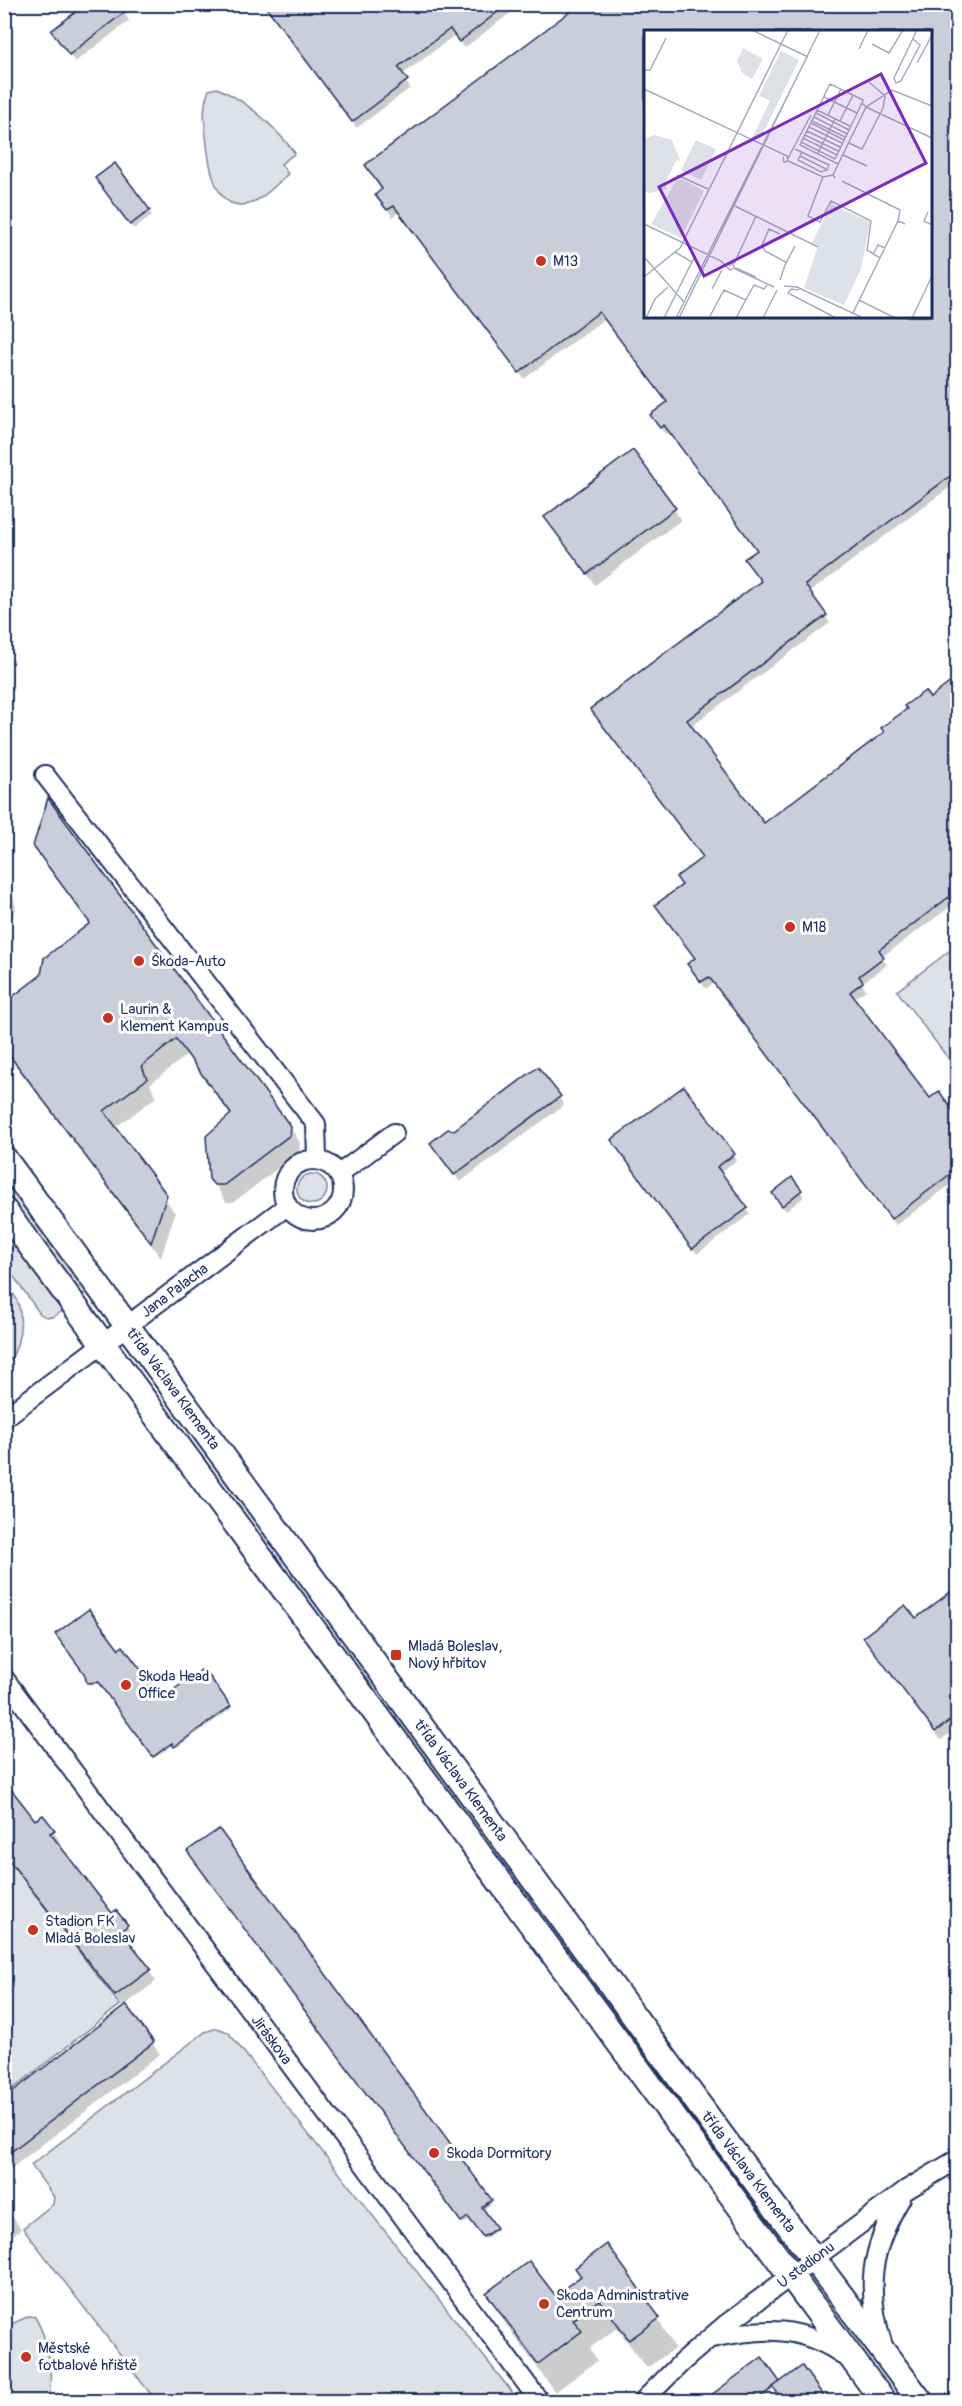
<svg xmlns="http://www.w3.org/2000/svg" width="962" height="2406" viewBox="0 0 962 2406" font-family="Pangolin,sans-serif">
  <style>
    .green { fill: #dee1e7; stroke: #7c88a2; stroke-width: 1.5 }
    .shadow { fill: #0003; fill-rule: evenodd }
    .building { fill: #caceda; stroke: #1b2f5e; stroke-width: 1.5; fill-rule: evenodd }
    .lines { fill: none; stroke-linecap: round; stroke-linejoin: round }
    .street-casing { stroke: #1b2f5e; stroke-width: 22 }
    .secondary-casing { stroke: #1b2f5e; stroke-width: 28 }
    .street { stroke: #fff; stroke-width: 18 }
    .secondary { stroke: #fff; stroke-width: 24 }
    .poi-dot { fill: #c8321e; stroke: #fff; stroke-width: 2 }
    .labels { text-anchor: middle; stroke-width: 6; stroke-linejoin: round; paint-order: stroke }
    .poi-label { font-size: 15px; fill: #1b2f5e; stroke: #fff; text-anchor: start }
    .street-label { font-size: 15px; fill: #1b2f5e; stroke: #fff }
    .inset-road { fill: none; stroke: #a4acbf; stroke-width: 1.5 }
    .view { fill: #7b2cbf; fill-opacity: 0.15; stroke: #7b2cbf; stroke-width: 3 }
    .inset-edge { fill: none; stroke: #1b2f5e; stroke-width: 3 }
  </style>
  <rect width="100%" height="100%" fill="#fff"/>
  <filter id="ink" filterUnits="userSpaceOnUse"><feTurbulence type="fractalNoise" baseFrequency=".0167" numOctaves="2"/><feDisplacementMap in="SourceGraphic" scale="12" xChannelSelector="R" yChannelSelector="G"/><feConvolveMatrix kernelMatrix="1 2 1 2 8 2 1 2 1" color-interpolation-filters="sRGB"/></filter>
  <g filter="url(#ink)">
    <g class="green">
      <path d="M217 88C247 101 274 126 295 153L281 164 288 174C279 182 269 193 259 199 219 222 210 173 207 145 205 126 201 108 209 90Z"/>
      <path d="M957 945V1070L897 991Z"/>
      <circle cx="312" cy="1189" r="15"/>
      <path d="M4 1178 87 1291 80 1296 5 1194Z"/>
      <path d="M4 1228 65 1309C56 1316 50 1321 40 1314L5 1264Z"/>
      <path d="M5 1283C8 1288 13 1293 16 1298 25 1317 20 1352 5 1366Z"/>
      <path d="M5 1855 120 2005 5 2095Z"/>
      <path d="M217 2028 228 2032 519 2401H156L23 2228 53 2204 54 2197 31 2165 205 2032Z"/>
      <path d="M29 2316 35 2317C49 2341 54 2374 48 2401H5V2327Z"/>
    </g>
    <g class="shadow">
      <path d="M118 4 129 21 75 62 58 40Z"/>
      <path d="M264 4H515L517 8 464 48 455 35 402 75 410 88 357 128Z"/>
      <path d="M579 4H958V481L809 593 830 623 690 727 764 825 958 679V901L882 957 887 965 862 983 866 990 853 999 929 1100 939 1093 958 1118V1179L896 1225 714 983 706 989 693 971 696 959 657 905 683 886 704 858 596 716 762 582 758 551 669 432 665 434 656 422 668 403 604 319 524 379 399 212 393 217 381 202 580 6ZM646 32H930V316H646Z"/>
      <path d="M100 184 149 210 152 216 134 229Z"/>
      <path d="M674 509 681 520 595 585 546 517Z"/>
      <path d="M35 846 289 1125 300 1143 299 1152 234 1202H226L211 1178 231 1116 187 1055 150 1084 156 1097 115 1128 175 1213 161 1258 4 1050V987L13 999 43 976 90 924Z"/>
      <path d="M4 880 13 895 16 909 13 916 4 922Z"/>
      <path d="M683 1088 737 1160 720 1173 750 1214 697 1254 616 1146Z"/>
      <path d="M559 1097 564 1105 460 1182 437 1152 454 1131Z"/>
      <path d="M792 1179 804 1197 786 1211 777 1199Z"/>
      <path d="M958 1589V1727L941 1740 870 1646 915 1621Z"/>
      <path d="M119 1651 161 1700 207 1675 231 1709 176 1748 174 1744 155 1758 101 1684 90 1685 89 1683Z"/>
      <path d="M4 1782 35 1822 53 1831 60 1842 57 1845 112 1915 127 1926 133 1937 128 1942 156 1981 124 2006 160 2054 4 2174V2099L124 2008 4 1855Z"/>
      <path d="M219 1831 491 2201 492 2203 483 2210 496 2231 485 2239 471 2219 463 2224 189 1852Z"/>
      <path d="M4 2204 21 2229 5 2241 4 2240Z"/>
      <path d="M582 2277 658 2319 675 2348 647 2368 617 2328 590 2348 597 2361 555 2392 504 2322 488 2293 555 2297Z"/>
      <path d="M762 2359 776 2388 758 2402H705Z"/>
    </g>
    <g class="building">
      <path d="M86 4H135L69 55 51 31Z"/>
      <path d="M264 4H508L459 42 450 29 398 67 408 80 352 122Z"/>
      <path d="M580 4H957V471L805 585 827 615 687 720 764 823 884 732 881 728 907 709 904 706 925 691 930 698 957 677V891L879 950 884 957 859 976 863 982 850 992 930 1098 939 1091 957 1116V1169L891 1219 709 977 701 982 687 964 695 958 655 905 682 885 676 877 703 857 590 709 761 581 744 559 757 550 664 425 660 428 650 415 667 402 599 312 519 373 394 206 387 210 375 195 382 189 365 165ZM645 32H930V316H645Z"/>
      <path d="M115 163 150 210 130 225 95 178Z"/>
      <path d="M633 450 676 508 587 574 544 517Z"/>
      <path d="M48 798 291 1127 290 1135 224 1185H214L209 1179 206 1136 231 1114 176 1039 142 1066 147 1079 104 1111 167 1195 151 1243 4 1048V1003L41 975 44 958 90 923 33 846Z"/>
      <path d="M538 1067 561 1096 454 1175 430 1143 448 1129 454 1130Z"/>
      <path d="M684 1086 735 1154 717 1167 748 1208 692 1249 611 1140Z"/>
      <path d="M792 1177 802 1190 782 1206 772 1193Z"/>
      <path d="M957 1587V1715L935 1732 863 1637 905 1605 916 1618Z"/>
      <path d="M89 1609 119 1649 123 1646 162 1698 201 1670 205 1675 207 1673 231 1706 174 1747 172 1743 153 1757 98 1682 87 1683 84 1673 55 1634Z"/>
      <path d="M4 1780 35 1820 43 1815 55 1830 50 1833 112 1913 116 1910 128 1925 121 1931 151 1969 115 1996 4 1854Z"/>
      <path d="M219 1829 492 2200 482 2207 497 2228 483 2237 468 2217 461 2222 187 1851Z"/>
      <path d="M126 2005 154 2042 4 2157V2098Z"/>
      <path d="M607 2244 660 2318 629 2340 600 2300 573 2320 582 2331 538 2364 486 2293 529 2261 555 2295 581 2276 575 2268Z"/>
      <path d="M762 2357 780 2382 754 2402H702Z"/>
      <path d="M802 2366 828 2402H784L773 2387Z"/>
    </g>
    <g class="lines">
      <defs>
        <g id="street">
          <path d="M45 775 316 1124 317 1159"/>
          <circle cx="313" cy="1190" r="30"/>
          <path d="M339 1174 394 1133"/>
          <path id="s1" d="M4 1418 287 1206"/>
          <path id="s2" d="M4 1678 540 2402"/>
          <path d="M712 2338C765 2327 802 2325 848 2358"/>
          <path d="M883 2346C865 2288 870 2250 901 2198"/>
          <path id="s3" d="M642 2402 682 2362 725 2325 906 2190 958 2159"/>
        </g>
        <g id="secondary">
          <path id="s4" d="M4 1158 741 2162 921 2402"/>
          <path d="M4 1210 884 2402"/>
        </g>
      </defs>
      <use href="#street" class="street-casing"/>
      <use href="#secondary" class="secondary-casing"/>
      <use href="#street" class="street"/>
      <use href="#secondary" class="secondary"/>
    </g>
  </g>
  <g class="poi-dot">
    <circle cx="541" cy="261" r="6"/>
    <circle cx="790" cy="927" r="6"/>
    <circle cx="139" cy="961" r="6"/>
    <circle cx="108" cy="1018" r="6"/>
    <rect x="390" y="1649" width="12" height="12" rx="3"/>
    <circle cx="126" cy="1685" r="6"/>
    <circle cx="33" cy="1930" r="6"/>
    <circle cx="434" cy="2153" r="6"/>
    <circle cx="544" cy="2304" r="6"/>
    <circle cx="26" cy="2357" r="6"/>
  </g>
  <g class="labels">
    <g class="poi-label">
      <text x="553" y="266">M13</text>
      <text x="802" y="932">M18</text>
      <text x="151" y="966">Škoda-Auto</text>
      <text x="120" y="1014">Laurin &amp;<tspan x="120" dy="17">Klement Kampus</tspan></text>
      <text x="408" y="1651">Mladá Boleslav,<tspan x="408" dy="17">Nový hřbitov</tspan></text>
      <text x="138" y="1681">Skoda Head<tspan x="138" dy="17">Office</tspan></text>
      <text x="45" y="1926">Stadion FK<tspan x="45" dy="17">Mladá Boleslav</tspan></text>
      <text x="446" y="2158">Skoda Dormitory</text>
      <text x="556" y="2300">Skoda Administrative<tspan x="556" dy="17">Centrum</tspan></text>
      <text x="38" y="2353">Městské<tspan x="38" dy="17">fotbalové hřiště</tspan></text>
    </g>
    <g class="street-label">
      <text dy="5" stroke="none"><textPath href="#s1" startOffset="213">Jana Palacha</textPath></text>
      <text dy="5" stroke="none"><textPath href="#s4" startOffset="286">třída Václava Klementa</textPath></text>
      <text dy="5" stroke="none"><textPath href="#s4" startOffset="772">třída Václava Klementa</textPath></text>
      <text dy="5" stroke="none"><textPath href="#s2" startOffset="450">Jiráskova</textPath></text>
      <text dy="5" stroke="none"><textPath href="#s4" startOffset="1258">třída Václava Klementa</textPath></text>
      <text dy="5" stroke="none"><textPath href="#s3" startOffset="214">U stadionu</textPath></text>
    </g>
  </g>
  <g transform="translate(644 30)">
    <rect width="288" height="288" fill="#fff"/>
    <path d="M99 18 119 29 108 49 98 43 93 31ZM137 21 155 30 117 107 111 109 108 108 126 71 115 66ZM10 105 28 110 36 130 32 131 21 153 23 159 7 163 0 162V109ZM52 110 72 119 57 150 37 140ZM38 149 60 161 37 208 7 194 32 151ZM187 174 226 192 217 239 200 275 160 258 174 216 168 213Z" fill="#dee1e7"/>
    <path class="inset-road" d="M108 0 164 27M269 9 276 15 257 51 252 53 250 48 273 0M228 14 245 23 259 0M215 19 224 0M273 33 288 5M0 40H6L22 8M0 59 143 126 144 131 140 132 139 127M180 67 213 83M173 80 206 96M172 83 205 100M184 85 197 59M170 87 203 104M168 91 201 107M196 91 209 65M167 93 200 110M165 97 198 113M163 101 196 117M161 105 194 121M159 108 193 125M157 112 191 129 218 73 222 77 248 60 288 76M205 113 218 119 239 78 241 66 225 52M151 119 185 135 183 140 177 142 154 130 158 122M174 123 191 89M199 125 223 136M156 126 182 139M144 128 167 85M144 131 179 147 189 145M194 134 156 115 186 54 219 70 218 73M33 145 64 159M179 147 164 186 176 192 187 171 227 191 223 220 236 228M191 148 189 145 222 77 288 108M198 151 256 180 254 191M91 176 174 217M284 182 280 191 288 195M0 194 77 231 86 240 91 238 88 233 85 236M31 222 48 232M229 225 234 215 241 218M0 227 40 272M142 233 151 216M90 234 112 186M92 238 112 247M91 239 130 257M0 247 36 218 144 0M136 250 142 232 121 221 118 215 125 199 136 204M140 256 153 257 217 287M68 259 78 240M155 260 147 259 144 263 192 288M215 270 251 288M209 283 254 191 261 194M66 286 80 260 102 270M2 288 11 269 24 257M20 288 50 228M32 288 163 27M35 288 176 0M92 288 110 255 120 259 123 255M119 288 133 260M268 288 288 246"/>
    <path class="view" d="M237 44 282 133 60 246 15 157Z"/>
    <rect width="288" height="288" class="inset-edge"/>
  </g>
  <rect width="962" height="2406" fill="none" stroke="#fff" stroke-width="24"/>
  <rect x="12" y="12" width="938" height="2382" fill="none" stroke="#1b2f5e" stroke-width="2" filter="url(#ink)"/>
</svg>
